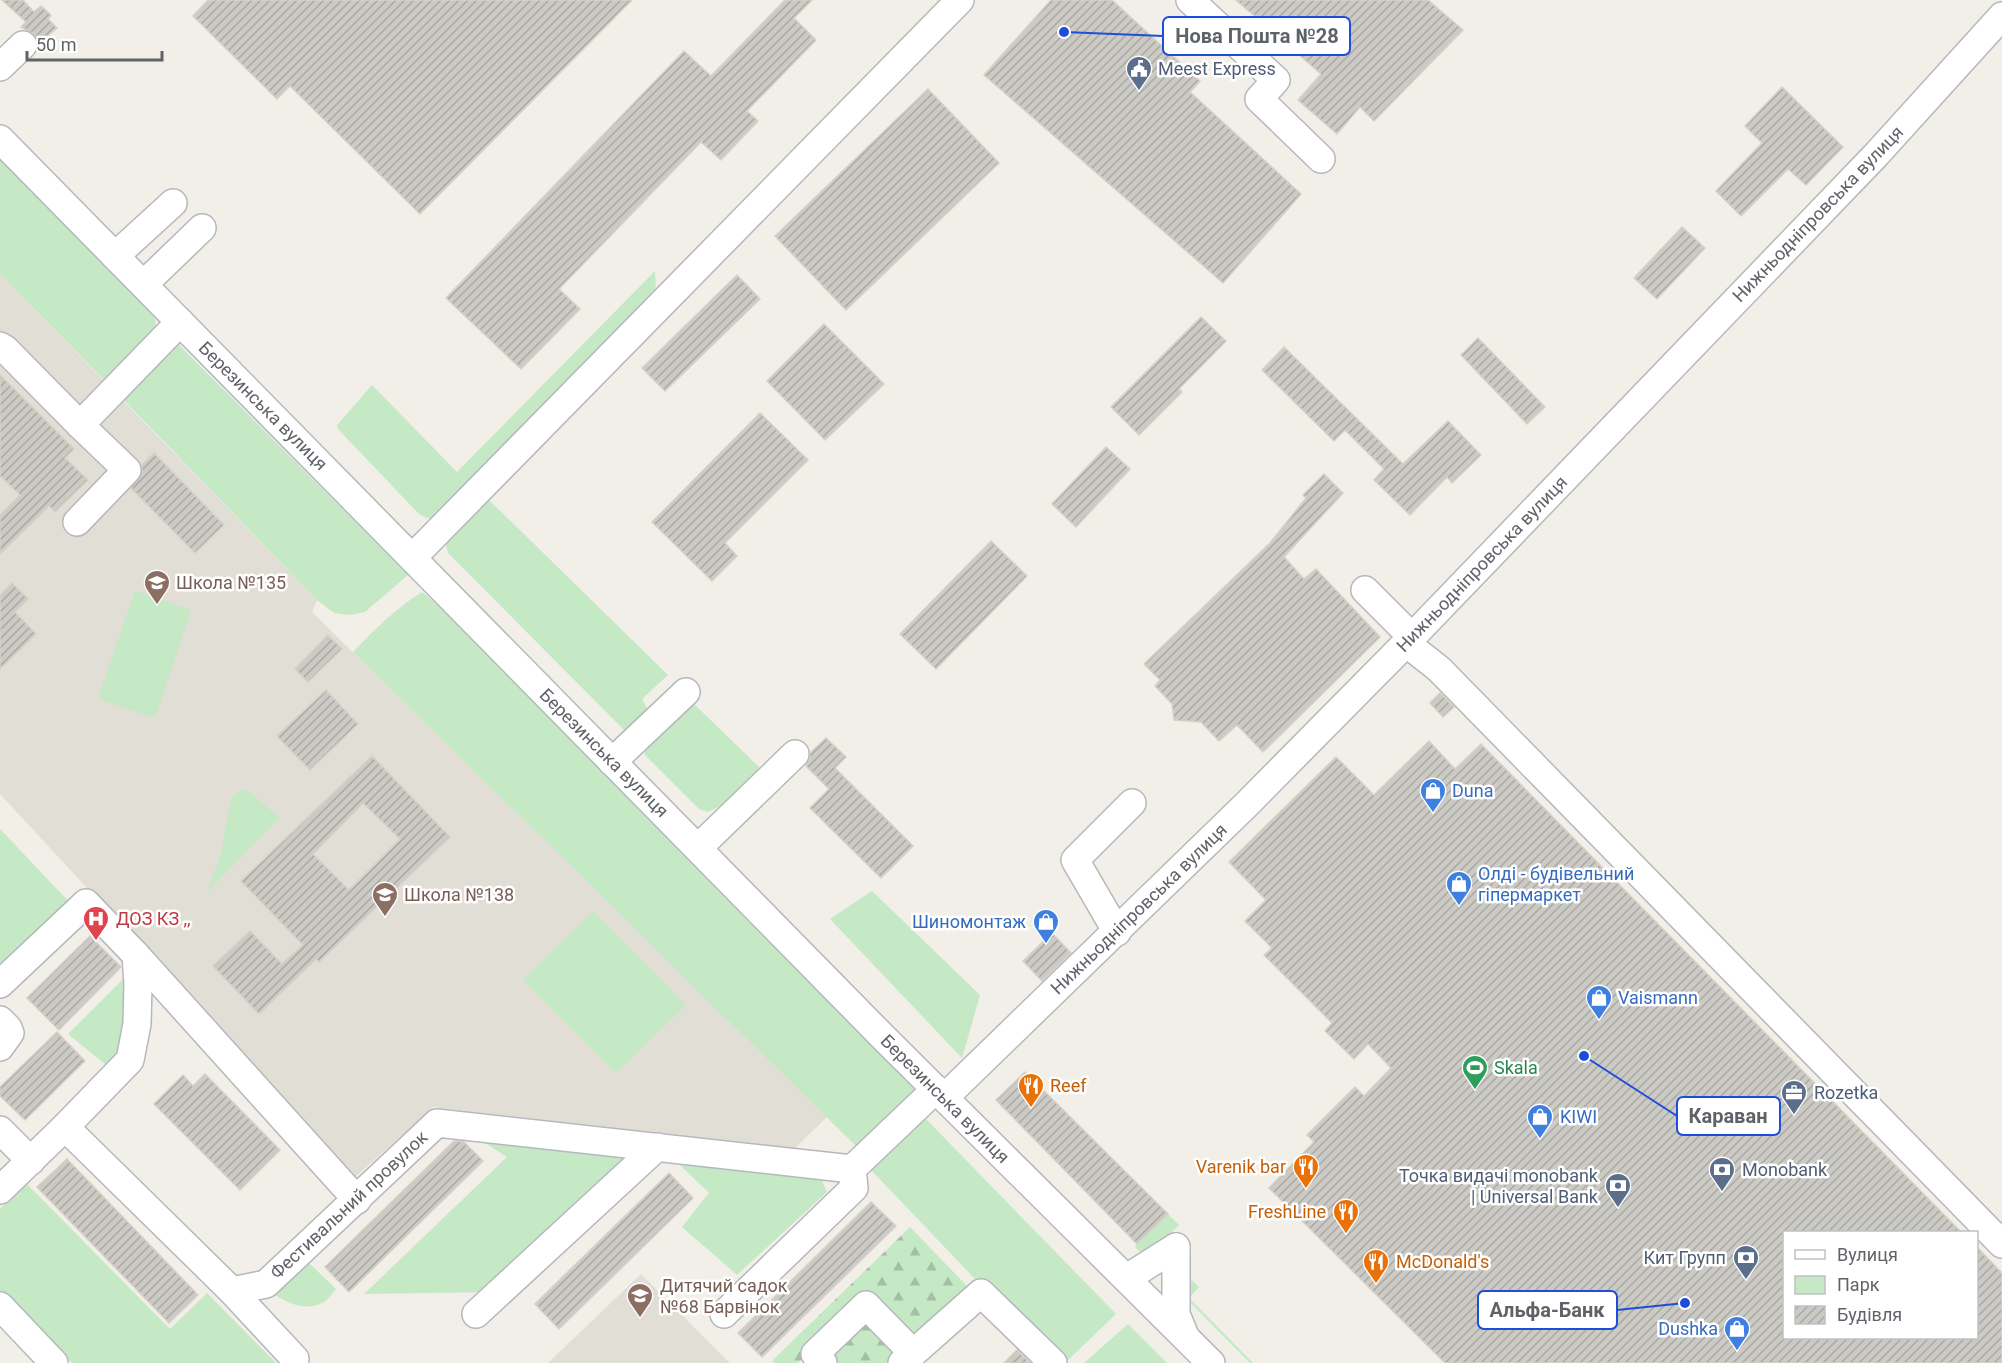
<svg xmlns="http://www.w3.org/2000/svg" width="2002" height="1363" viewBox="0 0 2002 1363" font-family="Roboto,sans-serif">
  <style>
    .education { fill: #e1ded6 }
    .green { fill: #c5e8c5 }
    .forest { fill: url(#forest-firs) }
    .building { fill: url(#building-hatch); stroke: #d6d1c6; stroke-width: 1.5; fill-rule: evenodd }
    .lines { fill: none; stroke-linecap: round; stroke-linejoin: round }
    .minor-casing { stroke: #b5b8bc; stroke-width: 30 }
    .minor { stroke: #fff; stroke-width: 27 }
    .labels { text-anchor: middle; stroke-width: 5; stroke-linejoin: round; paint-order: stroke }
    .service-label { font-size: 18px; fill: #4e5e75; stroke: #fff; text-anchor: start }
    .street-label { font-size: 18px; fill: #5f6368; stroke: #fff }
    .education-label { font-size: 18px; fill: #785e54; stroke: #fff; text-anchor: start }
    .shop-label { font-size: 18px; fill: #366cbe; stroke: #fff; text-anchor: start }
    .health-label { font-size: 18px; fill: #be3a42; stroke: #fff; text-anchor: start }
    .leisure-label { font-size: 18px; fill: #27864d; stroke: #fff; text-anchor: start }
    .food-label { font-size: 18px; fill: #c56008; stroke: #fff; text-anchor: start }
    .leader { fill: none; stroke: #1d4ed8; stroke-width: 2 }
    .callout-dot { fill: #1d4ed8; stroke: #fff; stroke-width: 2 }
    .callout { fill: #fff; stroke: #1d4ed8; stroke-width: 2 }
    .callout-label { font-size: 20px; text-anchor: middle; font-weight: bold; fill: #5f6368 }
  </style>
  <defs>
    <pattern id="forest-firs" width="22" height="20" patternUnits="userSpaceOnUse" patternTransform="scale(1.5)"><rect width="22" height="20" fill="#c5e8c5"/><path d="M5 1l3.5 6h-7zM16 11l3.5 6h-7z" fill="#a3c0a4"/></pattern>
    <pattern id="building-hatch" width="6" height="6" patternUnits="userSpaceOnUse" patternTransform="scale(1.5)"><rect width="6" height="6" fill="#cccac5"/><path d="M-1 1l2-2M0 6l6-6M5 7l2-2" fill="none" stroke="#a9a8a4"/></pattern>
  </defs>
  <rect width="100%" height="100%" fill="#f1efe8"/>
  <g class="education">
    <path d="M0 274 317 600 312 612 827 1117 794 1149 433 1107 353 1179 137 942 0 794Z"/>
    <path d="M641 1274 730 1363H548Z"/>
  </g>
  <g class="green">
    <path d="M0 158 148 307 156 321 153 340 110 386 0 274Z"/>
    <path d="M655 271 656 294 436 517 427 518 419 514 338 429 337 425 372 385 457 472Z"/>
    <path d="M174 340 408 575 365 612 349 615 334 613 317 600 118 394Z"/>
    <path d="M490 501 668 675 642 699 649 712 629 735 448 553 446 545C455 526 471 510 490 501Z"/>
    <path d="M135 591 191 610 155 718 98 699Z"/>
    <path d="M422 592 444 610 913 1086 916 1096 860 1150 353 652C375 629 395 609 422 592Z"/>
    <path d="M692 702 761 769 730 801 708 812 699 809 644 754 647 747Z"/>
    <path d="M243 789 250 792 279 818 207 892 220 857 230 803 233 796Z"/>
    <path d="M0 829 73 906 0 975Z"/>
    <path d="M872 891 980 995 962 1058 830 919Z"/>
    <path d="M593 911 686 1005 616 1073 523 980Z"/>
    <path d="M125 977 130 1023 112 1070 68 1034Z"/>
    <path d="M925 1118 1116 1314 1065 1363 998 1303 871 1170Z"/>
    <path d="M482 1141 634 1153 492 1292 364 1294 507 1157Z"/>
    <path d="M686 1159 822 1181 827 1192 737 1275 682 1227 709 1193 680 1165Z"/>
    <path d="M26 1183 170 1329 207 1293 276 1363H72L0 1290V1209Z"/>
    <path d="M1168 1214 1179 1225 1146 1257 1135 1247Z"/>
    <path d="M309 1263 336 1289C332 1293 328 1301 322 1303 306 1311 289 1304 275 1295Z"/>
    <path d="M1189 1281H1193L1199 1287 1190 1297V1299L1253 1363H1250L1185 1297Z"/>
    <path d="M1128 1324 1167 1363H1084Z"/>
  </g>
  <g class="forest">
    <path d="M910 1227 968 1287 911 1343 866 1297 798 1363H774L772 1361Z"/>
    <path d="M866 1321 898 1354 889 1363H836L829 1356Z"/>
  </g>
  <g class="building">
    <path d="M2 0H23L34 12 41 6 51 15 48 19 57 28 38 44 34 34 21 27 26 22Z"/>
    <path d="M208 0H632L420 214 290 86 277 99 193 16Z"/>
    <path d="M785 0H812L794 18 816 40 747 111 758 121 721 160 701 142 559 289 580 309 521 369 446 298 684 51 711 76Z"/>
    <path d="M1051 0H1112L1200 81 1190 92 1301 194 1223 283 984 75Z"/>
    <path d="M1236 0H1428L1463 30 1374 121 1360 107 1337 134 1298 100 1321 74Z"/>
    <path d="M1782 87 1843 147 1806 185 1788 169 1741 216 1716 191 1762 143 1745 126Z"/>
    <path d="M928 89 999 163 846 310 775 236Z"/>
    <path d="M1682 227 1705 248 1657 299 1634 278Z"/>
    <path d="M737 275 760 299 665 391 642 368Z"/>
    <path d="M1201 317 1226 341 1179 389 1182 392 1139 435 1111 407Z"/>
    <path d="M824 324 884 384 825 440 767 381Z"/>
    <path d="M1478 338 1545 407 1527 424 1461 355Z"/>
    <path d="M1284 347 1403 464 1448 421 1481 455 1452 483 1447 477 1410 515 1374 480 1384 469 1345 430 1334 441 1262 370Z"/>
    <path d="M0 375 74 449 65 458 88 480 55 512 49 506 0 554V515L20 495 0 476Z"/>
    <path d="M760 413 808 460 725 543 737 556 712 581 652 522Z"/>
    <path d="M1106 447 1130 469 1076 527 1052 504Z"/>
    <path d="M154 453 224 525 195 553 131 488 142 474V465Z"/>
    <path d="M1324 474 1343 493 1284 557 1304 579 1316 569 1380 637 1263 752 1237 725 1219 741 1201 722 1174 720 1172 704 1155 686 1160 680 1144 664 1270 543 1306 498 1303 495Z"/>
    <path d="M991 541 1027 576 936 669 900 634Z"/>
    <path d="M12 583 28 599 15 612 36 634 0 669V595Z"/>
    <path d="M328 635 342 649 308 682 295 669Z"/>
    <path d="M326 690 358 724 310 770 277 736Z"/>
    <path d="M1440 693 1454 707 1443 717 1430 703Z"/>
    <path d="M826 738 846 757 835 768 913 846 881 878 810 808 829 789 806 766 810 759V753Z"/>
    <path d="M1429 741 1455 769 1481 744 1962 1233H1785V1338H1977V1247L2002 1273V1363H1445L1269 1188 1314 1142 1307 1135 1355 1087 1364 1096 1391 1068 1368 1044 1354 1059 1325 1031 1332 1023 1264 955 1272 948 1245 921 1266 900 1229 862 1336 757 1374 795Z"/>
    <path d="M372 756 450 837 319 962 316 959 259 1014 213 966 250 931 282 964 303 945 241 881ZM363 803 400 839 349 890 313 854Z"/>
    <path d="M1052 933 1071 953 1042 981 1023 961Z"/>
    <path d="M90 936 121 967 59 1030 27 998Z"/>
    <path d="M57 1032 85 1061 25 1120 0 1096V1087Z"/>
    <path d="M1025 1072 1168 1214 1137 1244 996 1100Z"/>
    <path d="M205 1074 280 1150 240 1190 154 1104 183 1075 193 1086Z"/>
    <path d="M454 1141 464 1142 483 1161 349 1292 325 1267Z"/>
    <path d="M67 1159 198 1295 169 1323 37 1187Z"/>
    <path d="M669 1173 693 1198 559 1329 535 1304Z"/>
    <path d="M871 1202 896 1226 762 1357 738 1333Z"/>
    <path d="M1017 1350 1030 1363H1004Z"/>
  </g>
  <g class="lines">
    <defs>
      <g id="minor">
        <path d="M1190 0 1276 80 1259 99 1321 159"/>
        <path d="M0 67 23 45"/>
        <path d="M0 139 883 1037 1211 1363"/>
        <path d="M115 256 173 203"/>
        <path d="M144 284 202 228"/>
        <path d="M0 346 5 349 80 425 127 470 77 522"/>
        <path d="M80 425 180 322"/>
        <path d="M413 557 960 0"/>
        <path d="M1365 590 1412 637"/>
        <path d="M1406 643 1439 669 2002 1244"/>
        <path d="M612 762 686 692"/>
        <path d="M698 848 795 754"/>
        <path d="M1117 932 1075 860 1132 803"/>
        <path d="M136 955 357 1200"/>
        <path d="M0 984 86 903 136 955 138 984 137 1024 130 1060 65 1127"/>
        <path d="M0 1020 8 1028 10 1033 0 1047"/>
        <path d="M945 1097 1246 805 1412 637 1875 156 2002 16"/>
        <path d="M0 1130 31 1161"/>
        <path d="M0 1190 65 1127 232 1291 295 1359"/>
        <path d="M1176 1247V1314L1185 1336"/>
        <path d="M1127 1278 1176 1247"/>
        <path d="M232 1291 266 1284 437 1123 852 1169 936 1089"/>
        <path d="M0 1306 54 1363"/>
        <path d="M476 1314 657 1147"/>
        <path d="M724 1314 854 1188 852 1169"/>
        <path d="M823 1363 815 1354 866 1305 913 1353"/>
        <path d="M902 1363 981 1293 1053 1363"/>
      </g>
    </defs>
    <use href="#minor" class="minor-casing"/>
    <use href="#minor" class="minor"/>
  </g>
  <defs>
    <symbol id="civic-pin" viewBox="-11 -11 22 30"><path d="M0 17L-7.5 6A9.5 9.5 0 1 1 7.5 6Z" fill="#5c6f8a" stroke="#fff"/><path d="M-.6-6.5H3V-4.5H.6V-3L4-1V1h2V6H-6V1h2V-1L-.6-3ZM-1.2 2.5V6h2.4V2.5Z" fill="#fff"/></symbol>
    <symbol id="school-pin" viewBox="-11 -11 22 30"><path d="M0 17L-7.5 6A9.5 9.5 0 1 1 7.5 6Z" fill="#8d6e63" stroke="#fff"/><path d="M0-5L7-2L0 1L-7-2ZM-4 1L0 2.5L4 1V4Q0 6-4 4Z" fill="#fff"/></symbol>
    <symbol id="shop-pin" viewBox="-11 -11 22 30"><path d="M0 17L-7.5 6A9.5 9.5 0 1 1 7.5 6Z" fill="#3f7fe0" stroke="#fff"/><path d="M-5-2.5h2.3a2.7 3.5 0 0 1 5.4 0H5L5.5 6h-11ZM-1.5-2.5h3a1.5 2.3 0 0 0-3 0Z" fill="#fff"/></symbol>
    <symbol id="hospital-pin" viewBox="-11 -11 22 30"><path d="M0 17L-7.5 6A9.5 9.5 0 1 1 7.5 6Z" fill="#e0444e" stroke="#fff"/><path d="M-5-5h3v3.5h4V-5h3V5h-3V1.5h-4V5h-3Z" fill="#fff"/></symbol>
    <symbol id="stadium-pin" viewBox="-11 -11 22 30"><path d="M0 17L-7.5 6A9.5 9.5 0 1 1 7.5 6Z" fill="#2e9e5b" stroke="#fff"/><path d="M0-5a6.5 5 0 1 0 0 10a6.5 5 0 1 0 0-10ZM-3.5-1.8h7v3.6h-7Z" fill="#fff"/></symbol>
    <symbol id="restaurant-pin" viewBox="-11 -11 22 30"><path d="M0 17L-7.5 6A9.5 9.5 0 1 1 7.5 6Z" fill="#e8710a" stroke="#fff"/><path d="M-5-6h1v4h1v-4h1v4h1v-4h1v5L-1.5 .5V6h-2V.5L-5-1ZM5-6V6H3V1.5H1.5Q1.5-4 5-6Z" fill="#fff"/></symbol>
    <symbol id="office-pin" viewBox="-11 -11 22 30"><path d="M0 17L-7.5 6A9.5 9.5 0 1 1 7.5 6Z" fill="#5c6f8a" stroke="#fff"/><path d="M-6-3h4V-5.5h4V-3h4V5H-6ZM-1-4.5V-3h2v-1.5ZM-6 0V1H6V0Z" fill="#fff"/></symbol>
    <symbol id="bank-pin" viewBox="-11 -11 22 30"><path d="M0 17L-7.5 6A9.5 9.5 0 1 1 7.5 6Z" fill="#5c6f8a" stroke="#fff"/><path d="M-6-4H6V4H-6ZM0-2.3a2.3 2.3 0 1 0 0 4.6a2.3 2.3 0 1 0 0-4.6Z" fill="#fff"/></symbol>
  </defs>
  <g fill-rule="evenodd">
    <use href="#civic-pin" x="1124" y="54" width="30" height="40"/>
    <use href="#school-pin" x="142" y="568" width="30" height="40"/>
    <use href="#shop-pin" x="1418" y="776" width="30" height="40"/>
    <use href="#shop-pin" x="1444" y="869" width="30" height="40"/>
    <use href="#school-pin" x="370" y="880" width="30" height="40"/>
    <use href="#hospital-pin" x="81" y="904" width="30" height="40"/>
    <use href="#shop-pin" x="1031" y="907" width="30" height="40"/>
    <use href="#shop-pin" x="1584" y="983" width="30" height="40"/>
    <use href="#stadium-pin" x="1460" y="1053" width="30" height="40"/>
    <use href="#restaurant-pin" x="1016" y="1071" width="30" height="40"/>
    <use href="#office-pin" x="1779" y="1078" width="30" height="40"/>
    <use href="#shop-pin" x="1525" y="1102" width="30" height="40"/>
    <use href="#restaurant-pin" x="1291" y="1152" width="30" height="40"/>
    <use href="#bank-pin" x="1707" y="1155" width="30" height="40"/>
    <use href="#bank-pin" x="1603" y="1171" width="30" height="40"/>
    <use href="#restaurant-pin" x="1331" y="1197" width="30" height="40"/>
    <use href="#bank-pin" x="1731" y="1243" width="30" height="40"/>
    <use href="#restaurant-pin" x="1361" y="1247" width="30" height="40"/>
    <use href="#school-pin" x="625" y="1281" width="30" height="40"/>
    <use href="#shop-pin" x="1722" y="1314" width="30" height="40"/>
  </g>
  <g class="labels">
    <g class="service-label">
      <text x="1158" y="75">Meest Express</text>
      <text x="1814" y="1099">Rozetka</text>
      <text x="1742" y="1176">Monobank</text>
      <text x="1598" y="1182" text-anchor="end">Точка видачі monobank<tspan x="1598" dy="21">| Universal Bank</tspan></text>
      <text x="1726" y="1264" text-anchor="end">Кит Групп</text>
    </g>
    <g class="street-label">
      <text transform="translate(1818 214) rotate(-46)" y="6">Нижньодніпровська вулиця</text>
      <text transform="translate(263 406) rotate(45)" y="6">Березинська вулиця</text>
      <text transform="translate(1482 564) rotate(-46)" y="6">Нижньодніпровська вулиця</text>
      <text transform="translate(604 753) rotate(45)" y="6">Березинська вулиця</text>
      <text transform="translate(1139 909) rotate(-44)" y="6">Нижньодніпровська вулиця</text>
      <text transform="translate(945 1099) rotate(45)" y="6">Березинська вулиця</text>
      <text transform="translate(349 1205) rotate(-43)" y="6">Фестивальний провулок</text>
    </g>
    <g class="education-label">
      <text x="176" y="589">Школа №135</text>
      <text x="404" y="901">Школа №138</text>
      <text x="660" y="1292">Дитячий садок<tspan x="660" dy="21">№68 Барвінок</tspan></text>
    </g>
    <g class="shop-label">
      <text x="1452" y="797">Duna</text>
      <text x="1478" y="880">Олді - будівельний<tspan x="1478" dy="21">гіпермаркет</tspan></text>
      <text x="1026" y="928" text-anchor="end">Шиномонтаж</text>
      <text x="1618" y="1004">Vaismann</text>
      <text x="1560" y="1123">KIWI</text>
      <text x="1718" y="1335" text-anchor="end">Dushka</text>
    </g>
    <g class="health-label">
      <text x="116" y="925">ДОЗ КЗ ,,</text>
    </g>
    <g class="leisure-label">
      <text x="1494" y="1074">Skala</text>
    </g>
    <g class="food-label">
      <text x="1050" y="1092">Reef</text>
      <text x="1286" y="1173" text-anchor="end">Varenik bar</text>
      <text x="1326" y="1218" text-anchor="end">FreshLine</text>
      <text x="1396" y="1268">McDonald's</text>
    </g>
  </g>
  <path class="leader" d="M1064 32L1163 36M1584 1056L1677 1116M1685 1303L1617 1310"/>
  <g class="callout-dot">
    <circle cx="1064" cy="32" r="6"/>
    <circle cx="1584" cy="1056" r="6"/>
    <circle cx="1685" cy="1303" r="6"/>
  </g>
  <g class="callout">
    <rect x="1163" y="17" width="187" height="38" rx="6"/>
    <rect x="1677" y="1097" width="103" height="38" rx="6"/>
    <rect x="1478" y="1291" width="139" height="38" rx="6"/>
  </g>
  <g class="callout-label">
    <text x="1257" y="43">Нова Пошта №28</text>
    <text x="1728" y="1123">Караван</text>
    <text x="1547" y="1317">Альфа-Банк</text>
  </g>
  <rect x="1783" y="1231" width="195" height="108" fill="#ffffff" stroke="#bfc1c3" stroke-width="1.5"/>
  <rect x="1795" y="1250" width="30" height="9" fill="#ffffff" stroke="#bfc1c3" stroke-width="1.5"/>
  <text x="1837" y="1261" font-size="18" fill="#5f6368">Вулиця</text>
  <rect x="1795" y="1276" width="30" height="18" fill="#c5e8c5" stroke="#bfc1c3" stroke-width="1.5"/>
  <text x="1837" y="1291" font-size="18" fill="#5f6368">Парк</text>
  <rect x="1795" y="1306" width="30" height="18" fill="url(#building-hatch)" stroke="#bfc1c3" stroke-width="1.5"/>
  <text x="1837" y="1321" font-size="18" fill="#5f6368">Будівля</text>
  <path d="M27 51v9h135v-9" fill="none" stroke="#5f6368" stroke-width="3"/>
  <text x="36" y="51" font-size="18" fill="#5f6368" stroke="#ffffff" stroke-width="4.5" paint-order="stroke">50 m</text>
</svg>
